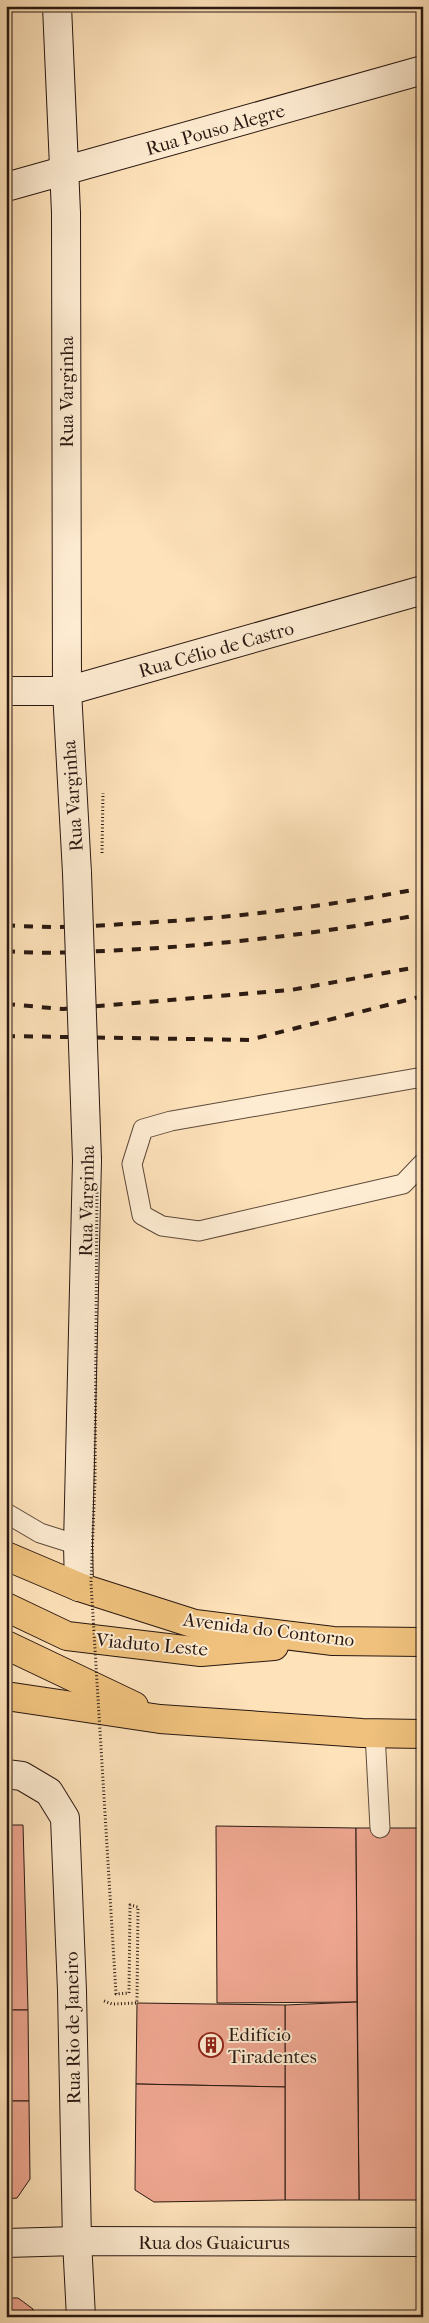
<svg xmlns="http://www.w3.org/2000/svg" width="429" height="2323" viewBox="0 0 429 2323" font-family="'IM FELL French Canon',serif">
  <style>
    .building { fill: #eea690; stroke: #291811 }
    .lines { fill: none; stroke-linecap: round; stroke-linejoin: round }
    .lane-casing { stroke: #5e4a3b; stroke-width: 21 }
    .secondary-casing { stroke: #291811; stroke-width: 30 }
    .primary-casing { stroke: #291811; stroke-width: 30 }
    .path { stroke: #291811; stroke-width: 3; stroke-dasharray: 1 2.5; stroke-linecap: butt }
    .lane { stroke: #feecd2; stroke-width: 19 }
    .secondary { stroke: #feecd2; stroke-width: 28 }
    .primary { stroke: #efc17d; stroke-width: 28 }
    .rail { stroke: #291811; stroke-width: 4; stroke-dasharray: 9 9; stroke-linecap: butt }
    .secondary-bridge-casing { stroke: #291811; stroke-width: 30; stroke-linecap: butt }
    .path-bridge { stroke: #291811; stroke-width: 3; stroke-dasharray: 1 2.5; stroke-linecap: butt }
    .secondary-bridge { stroke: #feecd2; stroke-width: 28 }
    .labels { text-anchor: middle; stroke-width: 4; stroke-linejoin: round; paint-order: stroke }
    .street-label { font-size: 19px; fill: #291811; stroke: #feecd2 }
    .poi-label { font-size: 19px; fill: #291811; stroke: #feecd2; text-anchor: start }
  </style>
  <rect width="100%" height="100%" fill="#fee2ba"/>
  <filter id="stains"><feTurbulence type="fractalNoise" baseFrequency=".004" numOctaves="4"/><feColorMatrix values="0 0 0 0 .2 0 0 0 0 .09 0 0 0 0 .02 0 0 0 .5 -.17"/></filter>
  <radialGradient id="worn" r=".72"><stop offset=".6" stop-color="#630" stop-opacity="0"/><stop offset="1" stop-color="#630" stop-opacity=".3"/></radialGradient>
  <g class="building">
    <path d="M6 1825H23L28 2010H6Z"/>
    <path d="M216 1826 356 1828 357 2002 217 2003Z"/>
    <path d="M356 1828H423V2200H359Z"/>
    <path d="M357 2002 359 2200H285V2005Z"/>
    <path d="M137 2003 285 2005V2087L136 2084Z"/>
    <path d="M6 2010H28L29 2101H6Z"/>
    <path d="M136 2084 285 2087V2200L154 2202 135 2190Z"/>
    <path d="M6 2101H29L30 2179 17 2198 6 2199Z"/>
    <path d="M6 2298H18L33 2309V2317H6Z"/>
  </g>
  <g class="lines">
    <defs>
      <g id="lane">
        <path d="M423 1077 171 1121 143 1129 132 1164 142 1215 162 1226 199 1231 403 1184 423 1163"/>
        <path d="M6 1513 40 1533 78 1545"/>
        <path d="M375 1733 380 1828"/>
      </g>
      <g id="secondary">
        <path d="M57 6 66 213 67 691 77 873"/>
        <path d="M6 187 423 70"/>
        <path d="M6 691H67L423 590"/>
        <path d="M79 1587 78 1545 87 1160"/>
        <path d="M6 1774 22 1776 49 1792 65 1818 72 1991 77 2241 81 2317"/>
        <path d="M6 2243 77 2241 423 2242"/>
      </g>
      <g id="primary">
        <path d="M6 1556 79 1587 195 1624 333 1641 423 1642"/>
        <path d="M6 1607 67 1636 201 1652 274 1646"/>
        <path d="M6 1645 134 1706"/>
        <path d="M6 1696 160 1719 362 1733 423 1734"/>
      </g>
    </defs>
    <use href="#lane" class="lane-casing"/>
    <use href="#secondary" class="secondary-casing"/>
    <use href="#primary" class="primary-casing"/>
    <path class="path" d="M104 2001 112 2004 137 2003V2000"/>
    <use href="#lane" class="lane"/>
    <use href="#secondary" class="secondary"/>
    <use href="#primary" class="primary"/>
    <g class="rail">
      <path d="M6 925C51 929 95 926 139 923 234 918 329 906 423 888"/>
      <path d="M6 951C52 955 97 951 143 949 237 943 331 932 423 914"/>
      <path d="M6 1004 63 1009 291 990 423 966"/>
      <path d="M6 1036 249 1040 423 996"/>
    </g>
    <defs>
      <path id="secondary-bridge" d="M77 873 87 1160"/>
    </defs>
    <use href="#secondary-bridge" class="secondary-bridge-casing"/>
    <g class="path-bridge">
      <path d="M102 853 103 793"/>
      <path d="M97 1189 95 1480 91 1583 116 1994 129 1993 130 1905 138 1907 137 2000"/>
    </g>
    <use href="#secondary-bridge" class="secondary-bridge"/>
  </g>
  <defs>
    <symbol id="building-ring" viewBox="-11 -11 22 22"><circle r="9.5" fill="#feecd2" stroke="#8f2418" stroke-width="1.5"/><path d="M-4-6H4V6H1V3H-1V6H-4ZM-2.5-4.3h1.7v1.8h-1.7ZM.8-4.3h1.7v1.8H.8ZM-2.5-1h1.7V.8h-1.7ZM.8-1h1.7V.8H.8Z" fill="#8f2418"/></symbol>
  </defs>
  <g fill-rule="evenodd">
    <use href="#building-ring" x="197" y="2031" width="28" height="28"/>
  </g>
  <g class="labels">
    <g class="street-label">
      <text transform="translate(215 129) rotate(-16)" y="7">Rua Pouso Alegre</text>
      <text transform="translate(66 392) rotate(-90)" y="7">Rua Varginha</text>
      <text transform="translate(216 649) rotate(-16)" y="7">Rua Célio de Castro</text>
      <text transform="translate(72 796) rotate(-94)" y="7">Rua Varginha</text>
      <text transform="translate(86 1201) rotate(-89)" y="7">Rua Varginha</text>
      <text transform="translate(269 1629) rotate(7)" y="7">Avenida do Contorno</text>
      <text transform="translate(152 1644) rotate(5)" y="7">Viaduto Leste</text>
      <text transform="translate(72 2028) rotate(-91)" y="7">Rua Rio de Janeiro</text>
      <text x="214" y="2249">Rua dos Guaicurus</text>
    </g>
    <g class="poi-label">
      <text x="228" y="2041">Edifício<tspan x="228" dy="22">Tiradentes</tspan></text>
    </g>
  </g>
  <rect width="429" height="2323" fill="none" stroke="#fee2ba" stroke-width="25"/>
  <rect x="8" y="8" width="414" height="2308" fill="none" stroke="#291811" stroke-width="2.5"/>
  <rect x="12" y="12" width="404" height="2298" fill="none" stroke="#291811"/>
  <rect width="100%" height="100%" filter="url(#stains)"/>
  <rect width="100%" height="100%" fill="url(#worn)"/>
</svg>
